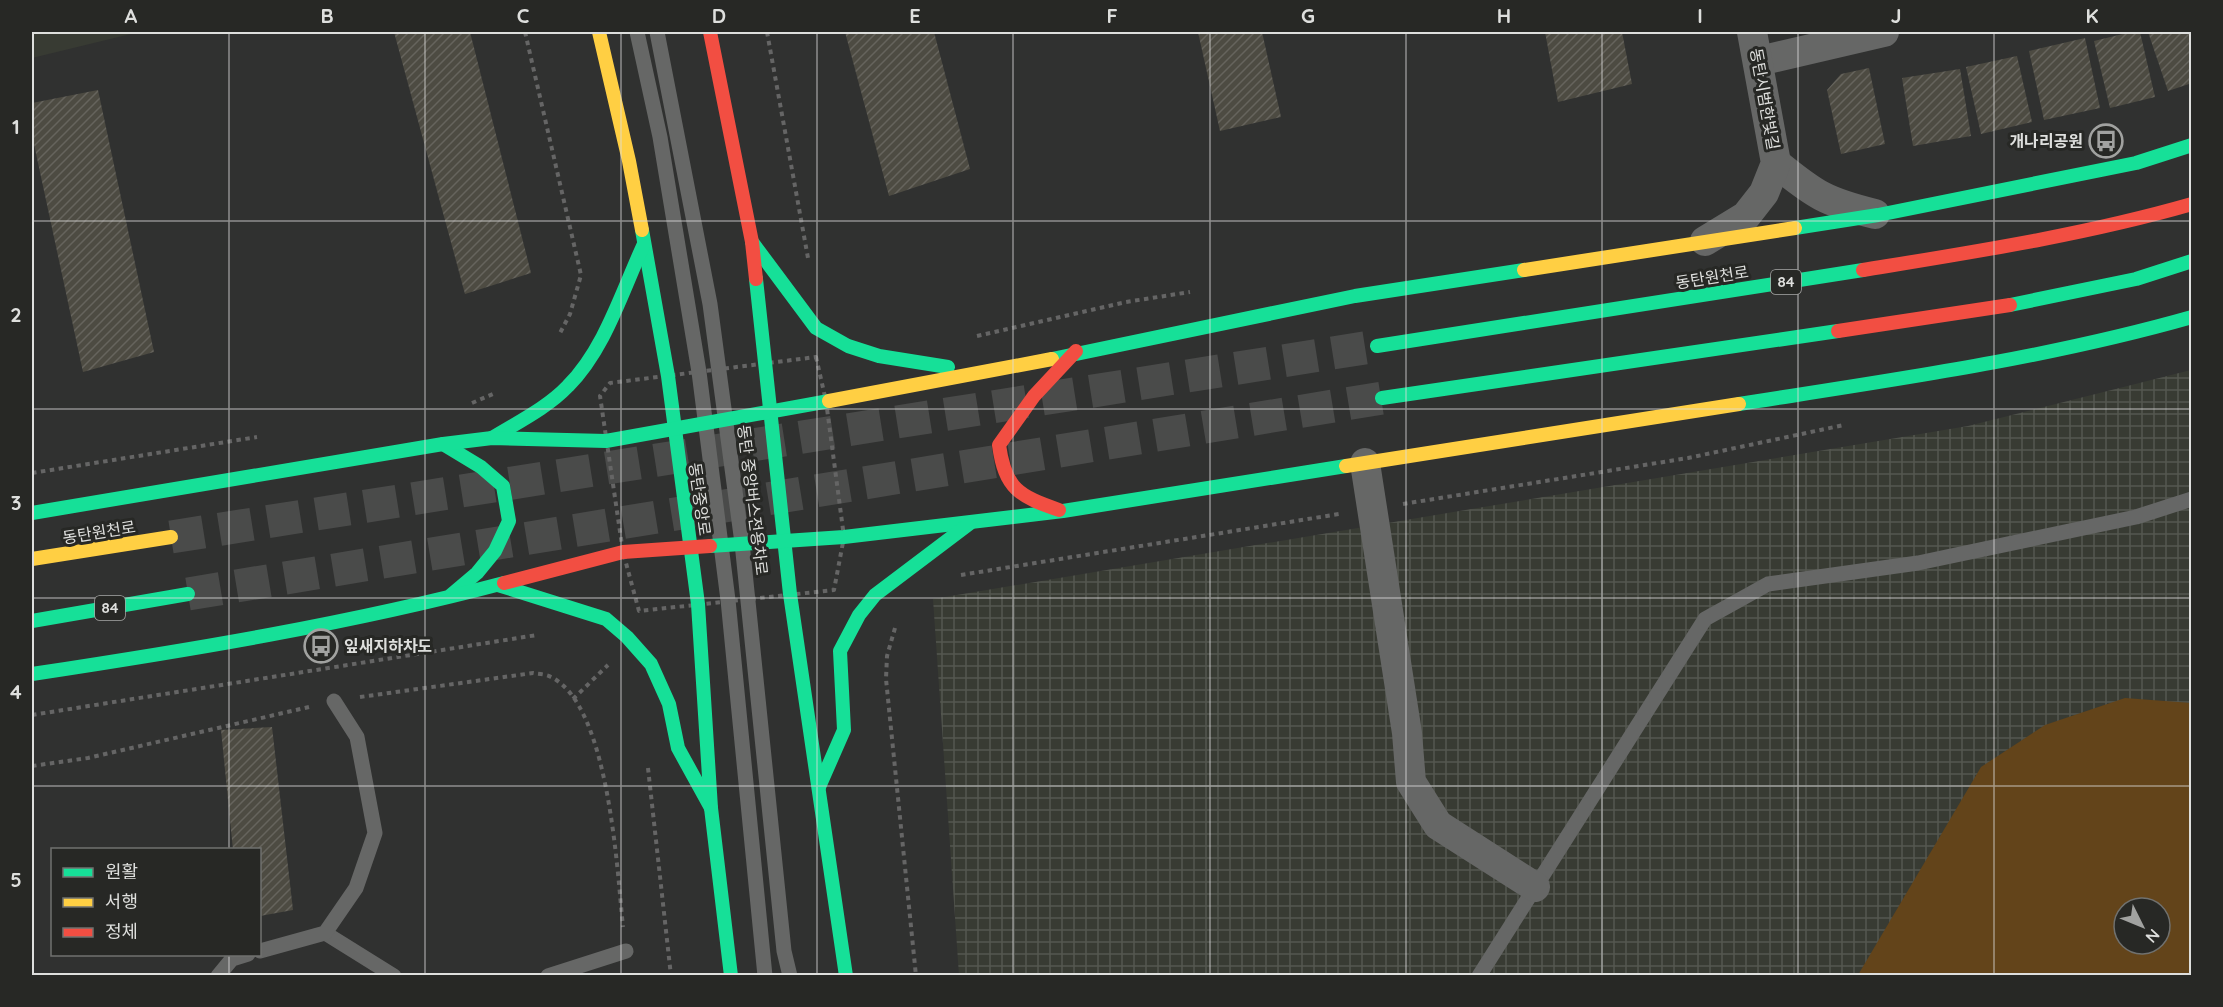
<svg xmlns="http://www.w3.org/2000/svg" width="2223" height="1007" viewBox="0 0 2223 1007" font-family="Quicksand,'Noto Sans KR',sans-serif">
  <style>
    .built { fill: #383b33 }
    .industrial { fill: url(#industrial-grid); fill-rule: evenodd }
    .green { fill: #63441a; fill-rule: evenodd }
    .building { fill: url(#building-hatch) }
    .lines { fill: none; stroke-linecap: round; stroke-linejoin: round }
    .primary-tunnel { stroke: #4a4b4a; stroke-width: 33; stroke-dasharray: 33 16; stroke-linecap: butt }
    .path { stroke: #656565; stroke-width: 4; stroke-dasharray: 4.5 4.5; stroke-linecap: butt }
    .lane { stroke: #666766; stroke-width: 15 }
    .street { stroke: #666766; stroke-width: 30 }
    .fast { stroke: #16e098; stroke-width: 14 }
    .slow { stroke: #ffcf43; stroke-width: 14 }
    .jam { stroke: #f24e42; stroke-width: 14 }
    .grid { fill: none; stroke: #dedfdd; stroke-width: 1.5; stroke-opacity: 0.55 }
    .labels { text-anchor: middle; stroke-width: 6; stroke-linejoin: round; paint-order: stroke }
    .shield { fill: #272825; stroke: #a7a8a6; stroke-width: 1.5 }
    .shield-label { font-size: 15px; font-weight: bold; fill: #dedfdd }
    .street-label { font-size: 16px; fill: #dedfdd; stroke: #272825 }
    .poi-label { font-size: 16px; font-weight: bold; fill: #dedfdd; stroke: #272825; text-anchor: end }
    .neatline { fill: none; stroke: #dedfdd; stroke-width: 2 }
    .grid-label { font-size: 20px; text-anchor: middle; font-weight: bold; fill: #dedfdd }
  </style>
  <defs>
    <pattern id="industrial-grid" width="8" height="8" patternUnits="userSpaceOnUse" patternTransform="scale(1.5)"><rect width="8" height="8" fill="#383b33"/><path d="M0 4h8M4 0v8" fill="none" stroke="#545750"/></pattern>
    <pattern id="building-hatch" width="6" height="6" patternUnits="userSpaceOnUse" patternTransform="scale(1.5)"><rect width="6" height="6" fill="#4d4b42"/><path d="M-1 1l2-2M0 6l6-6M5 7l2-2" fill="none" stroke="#66645d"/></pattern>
  </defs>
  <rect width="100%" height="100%" fill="#303130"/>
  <path class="built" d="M32 32H139L32 58Z"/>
  <path class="industrial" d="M2191 370V975H959L933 599 1968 426ZM2124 908H2160V944H2124Z"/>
  <path class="green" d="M2125 698 2191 703V975H1858L1981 767 2045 725ZM2124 908H2160V944H2124Z"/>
  <g class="building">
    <path d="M394 32H470L531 273 465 294Z"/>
    <path d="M845 32H934L970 169 889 196Z"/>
    <path d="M1198 32H1262L1281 117 1220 131Z"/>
    <path d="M1545 32H1622L1632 84 1558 102Z"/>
    <path d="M2131 32H2140L2155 97 2110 108 2094 41Z"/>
    <path d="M2148 32H2192V83L2168 91Z"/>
    <path d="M2085 38 2100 108 2044 120 2029 51Z"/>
    <path d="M2017 56 2032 122 1981 134 1966 67Z"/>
    <path d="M1869 68 1885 144 1841 154 1827 90 1841 74Z"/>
    <path d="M1960 69 1971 136 1913 146 1902 78Z"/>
    <path d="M98 90 154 352 83 372 32 135V103Z"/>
    <path d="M272 727 293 910 260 916V850H233L221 730Z"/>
  </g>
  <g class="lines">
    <g class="primary-tunnel">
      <path d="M171 537 1377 346"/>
      <path d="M188 594 1382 398"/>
    </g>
    <g class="path">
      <path d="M525 32 581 275 570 314 559 335"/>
      <path d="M767 32 808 258"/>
      <path d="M977 336 1126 302 1190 292"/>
      <path d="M816 357 826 401 844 537 834 590 639 611 623 552 600 396 610 383Z"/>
      <path d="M472 403 493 394"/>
      <path d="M32 473 257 437"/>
      <path d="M1403 504 1688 458 1844 425"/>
      <path d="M961 575 1339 514"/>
      <path d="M895 628 887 656 886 679 916 976"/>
      <path d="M360 697 533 673C538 674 546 674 551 677 609 705 617 869 623 927"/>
      <path d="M573 699 608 665"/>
      <path d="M32 715 537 635"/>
      <path d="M32 766 88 758 309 707"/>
      <path d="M648 768 671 976"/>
    </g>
    <g class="lane">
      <path d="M637 32 660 137 699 372 728 600 765 976"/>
      <path d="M657 32 710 304 742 543 784 951 790 976"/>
      <path d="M325 933 394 976"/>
      <path d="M260 951 325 933 356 888 375 833 357 737 334 701"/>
      <path d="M218 976 232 959 248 954"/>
      <path d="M548 976 626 951"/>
      <path d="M1479 976 1705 619 1768 584 1918 563 2136 517 2192 499"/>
    </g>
    <g class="street">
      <path d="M1759 61 1884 32"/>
      <path d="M1776 163C1815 195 1826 202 1875 214"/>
      <path d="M1705 241 1746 216 1764 193 1776 163 1752 32"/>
      <path d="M1365 463 1407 733 1411 782 1438 825 1535 887"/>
    </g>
    <g class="fast">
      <path d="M1795 228 1878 215 2136 163 2192 145"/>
      <path d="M642 230 668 376 698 604 711 808 731 976"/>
      <path d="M752 242 816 328 848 346 879 356 948 367"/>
      <path d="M756 279 790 594 846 976"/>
      <path d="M2010 305 2136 279 2192 261"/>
      <path d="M1377 346 1863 270"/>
      <path d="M1052 359 1355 296 1524 270"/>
      <path d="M1382 398 1838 331"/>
      <path d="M1739 404C1892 380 2044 359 2192 317"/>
      <path d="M492 438C518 422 547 408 568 386 605 349 622 291 644 244"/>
      <path d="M443 444 481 467 503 486 509 521 495 551 477 573 451 595"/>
      <path d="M32 513 443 444 492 438 606 441 829 401"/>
      <path d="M710 546 844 537 1063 511 1346 466"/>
      <path d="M498 585 606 619 627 637 651 664 669 704 678 748 711 808"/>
      <path d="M32 621 188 594"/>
      <path d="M32 674C190 650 349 624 504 583"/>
      <path d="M819 787 844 730 840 651 859 615 875 595 969 524"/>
    </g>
    <g class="slow">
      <path d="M599 32 629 161 642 230"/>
      <path d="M1524 270 1795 228"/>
      <path d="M829 401 1052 359"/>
      <path d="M1346 466 1739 404"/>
      <path d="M32 559 171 537"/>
    </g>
    <g class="jam">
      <path d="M710 32 752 242 756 279"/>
      <path d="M1863 270C1973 252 2084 235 2192 204"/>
      <path d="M1838 331 2010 305"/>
      <path d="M1059 510C1019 496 1005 489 999 445L1034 396 1076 351"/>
      <path d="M504 583 623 552 710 546"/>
    </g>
  </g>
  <path class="grid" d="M229 32V850M425 32V976M621 32V976M817 32V976M1013 32V976M1210 32V976M1406 32V976M1602 32V976M1798 32V976M1994 32V976M32 221H2192M32 409H2192M32 598H2192M32 786H2192M229 954V976"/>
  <defs>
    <symbol id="bus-ring" viewBox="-11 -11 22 22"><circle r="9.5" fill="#272825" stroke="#a1a2a0" stroke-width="1.5"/><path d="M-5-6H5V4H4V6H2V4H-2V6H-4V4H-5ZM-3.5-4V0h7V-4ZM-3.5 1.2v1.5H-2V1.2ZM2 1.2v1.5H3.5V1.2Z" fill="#a1a2a0"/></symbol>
  </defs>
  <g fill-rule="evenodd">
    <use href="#bus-ring" x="2087" y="122" width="38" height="38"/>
    <use href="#bus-ring" x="302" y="627" width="38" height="38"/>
  </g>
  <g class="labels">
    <g class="shield">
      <rect x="1771" y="270" width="30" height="24" rx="4.5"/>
      <rect x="95" y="596" width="30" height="24" rx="4.5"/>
    </g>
    <g class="shield-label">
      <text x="1786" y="287">84</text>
      <text x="110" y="613">84</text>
    </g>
    <g class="street-label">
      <text transform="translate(1765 99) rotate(80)" y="6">동탄시범한빛길</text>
      <text transform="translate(1712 277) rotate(-9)" y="6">동탄원천로</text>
      <text transform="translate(700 499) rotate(82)" y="6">동탄중앙로</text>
      <text transform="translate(753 500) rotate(83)" y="6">동탄 중앙버스전용차로</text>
      <text transform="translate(99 532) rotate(-9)" y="6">동탄원천로</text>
    </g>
    <g class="poi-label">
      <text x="2083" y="147">개나리공원</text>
      <text x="344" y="652" text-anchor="start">잎새지하차도</text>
    </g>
  </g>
  <rect width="2223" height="1007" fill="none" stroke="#272825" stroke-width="66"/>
  <rect x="51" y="848" width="210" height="108" fill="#272825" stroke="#70716f" stroke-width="1.5"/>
  <rect x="63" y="868" width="30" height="9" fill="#16e098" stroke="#70716f" stroke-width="1.5"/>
  <text x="105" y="878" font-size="18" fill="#dedfdd">원활</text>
  <rect x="63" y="898" width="30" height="9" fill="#ffcf43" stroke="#70716f" stroke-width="1.5"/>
  <text x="105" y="908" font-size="18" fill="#dedfdd">서행</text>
  <rect x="63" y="928" width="30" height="9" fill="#f24e42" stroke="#70716f" stroke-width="1.5"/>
  <text x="105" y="938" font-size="18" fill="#dedfdd">정체</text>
  <g transform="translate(2142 926) rotate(133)"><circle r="28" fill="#272825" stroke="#70716f" stroke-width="1.5"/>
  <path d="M0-4.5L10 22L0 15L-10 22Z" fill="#a1a2a0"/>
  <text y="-9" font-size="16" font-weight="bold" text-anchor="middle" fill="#dedfdd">N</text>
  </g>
  <rect x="33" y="33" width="2157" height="941" class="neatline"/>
  <g class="grid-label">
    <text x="131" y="23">A</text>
    <text x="327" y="23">B</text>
    <text x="523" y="23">C</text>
    <text x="719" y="23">D</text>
    <text x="915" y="23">E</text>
    <text x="1112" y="23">F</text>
    <text x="1308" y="23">G</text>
    <text x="1504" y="23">H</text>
    <text x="1700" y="23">I</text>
    <text x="1896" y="23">J</text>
    <text x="2092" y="23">K</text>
    <text x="16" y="134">1</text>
    <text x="16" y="322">2</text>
    <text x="16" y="510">3</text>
    <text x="16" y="699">4</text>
    <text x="16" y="887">5</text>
  </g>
</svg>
